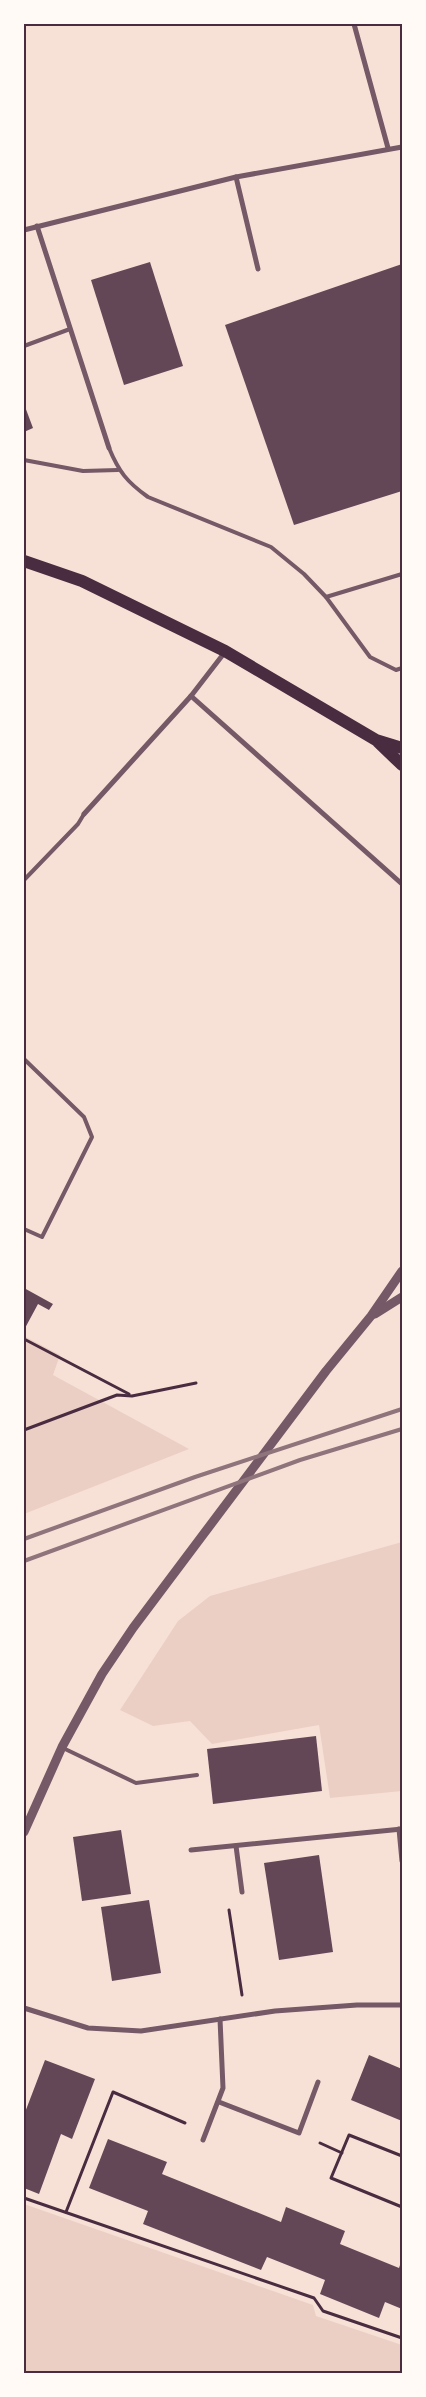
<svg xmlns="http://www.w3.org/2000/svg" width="426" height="2397" viewBox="0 0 426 2397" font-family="'Archivo Narrow',sans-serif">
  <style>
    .green { fill: #ebcfc5 }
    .building { fill: #644757 }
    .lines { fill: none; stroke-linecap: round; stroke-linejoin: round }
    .path { stroke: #4a2c40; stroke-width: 3 }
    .service { stroke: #755966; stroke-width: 4 }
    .minor { stroke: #755966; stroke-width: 5 }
    .tertiary { stroke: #755966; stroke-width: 9 }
    .primary { stroke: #4a2c40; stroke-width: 12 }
    .rail { stroke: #8f747c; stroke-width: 4 }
    .neatline { fill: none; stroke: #4a2c40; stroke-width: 2 }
  </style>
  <rect width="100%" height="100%" fill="#f7e1d7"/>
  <g class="green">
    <path d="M24 1336 60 1355 53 1375 189 1449 24 1514Z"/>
    <path d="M402 1542V1791L330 1798 319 1725 212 1744 190 1721 153 1726 120 1710 178 1621 210 1596Z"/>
    <path d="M24 2204 313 2305 316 2316 402 2345V2373H24Z"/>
  </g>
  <g class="building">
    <path d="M150 262 183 366 124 385 91 280Z"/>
    <path d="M402 264V491L294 525 225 325Z"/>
    <path d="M24 404 33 428 24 432Z"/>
    <path d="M24 1288 53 1304 49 1310 38 1304 24 1330Z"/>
    <path d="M316 1736 322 1791 213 1804 207 1749Z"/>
    <path d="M121 1830 131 1894 82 1901 73 1837Z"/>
    <path d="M319 1855 333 1952 279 1960 264 1863Z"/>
    <path d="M149 1900 161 1973 112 1981 101 1907Z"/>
    <path d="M369 2055 402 2069V2121L351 2100Z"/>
    <path d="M45 2060 95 2079 72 2139 61 2134 39 2194 24 2188V2115Z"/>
    <path d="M108 2139 167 2162 162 2174 281 2222 286 2207 345 2231 340 2244 399 2268 402 2259V2309L385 2302 379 2318 320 2294 325 2280 267 2257 261 2270 143 2224 148 2211 89 2188Z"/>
  </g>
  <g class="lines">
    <g class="path">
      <path d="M24 1339 129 1394"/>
      <path d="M24 1430 117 1395 132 1396 196 1383"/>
      <path d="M229 1910 242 1995"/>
      <path d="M320 2143 342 2153"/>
      <path d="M402 2156 349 2135 331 2178 402 2207"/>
      <path d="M24 2198 314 2298 323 2311 402 2338"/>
      <path d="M66 2212 113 2092 185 2123"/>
    </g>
    <g class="service">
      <path d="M24 346 70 329"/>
      <path d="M109 448C119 472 127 482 148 497L271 547 304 574 326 597 370 657 396 670 402 668"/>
      <path d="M24 460 83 471 118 470"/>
      <path d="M326 597 402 574"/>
      <path d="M24 880 78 824 84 814"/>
      <path d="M24 1059 84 1117 92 1137 42 1237 24 1229"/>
      <path d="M63 1748 136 1783 197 1775"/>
    </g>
    <g class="minor">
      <path d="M354 24 388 148"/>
      <path d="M236 177 258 269"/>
      <path d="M37 226 109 448"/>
      <path d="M24 230 236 177 402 147"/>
      <path d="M191 696 402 884"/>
      <path d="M84 814 191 696 225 652"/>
      <path d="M399 1829 402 1861"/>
      <path d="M236 1846 242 1892"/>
      <path d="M191 1850 402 1829"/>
      <path d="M24 2008 88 2028 141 2031 275 2011 357 2005H402"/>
      <path d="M219 2102 299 2133 318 2082"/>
      <path d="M203 2140 223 2088 220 2019"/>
    </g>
    <g class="tertiary">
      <path d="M375 1314 402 1297"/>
      <path d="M24 1832 62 1747 102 1674 133 1628 326 1371 371 1316 402 1271"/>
    </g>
    <g class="primary">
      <path d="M24 561 82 581 225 651 376 740 402 748"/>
      <path d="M379 743 402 765"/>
    </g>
    <g class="rail">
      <path d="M24 1539 195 1477 402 1409"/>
      <path d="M24 1561 300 1460 402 1429"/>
    </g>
  </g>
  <rect width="426" height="2397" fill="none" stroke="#fffaf5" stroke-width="50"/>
  <rect x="25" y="25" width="376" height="2347" class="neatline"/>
</svg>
